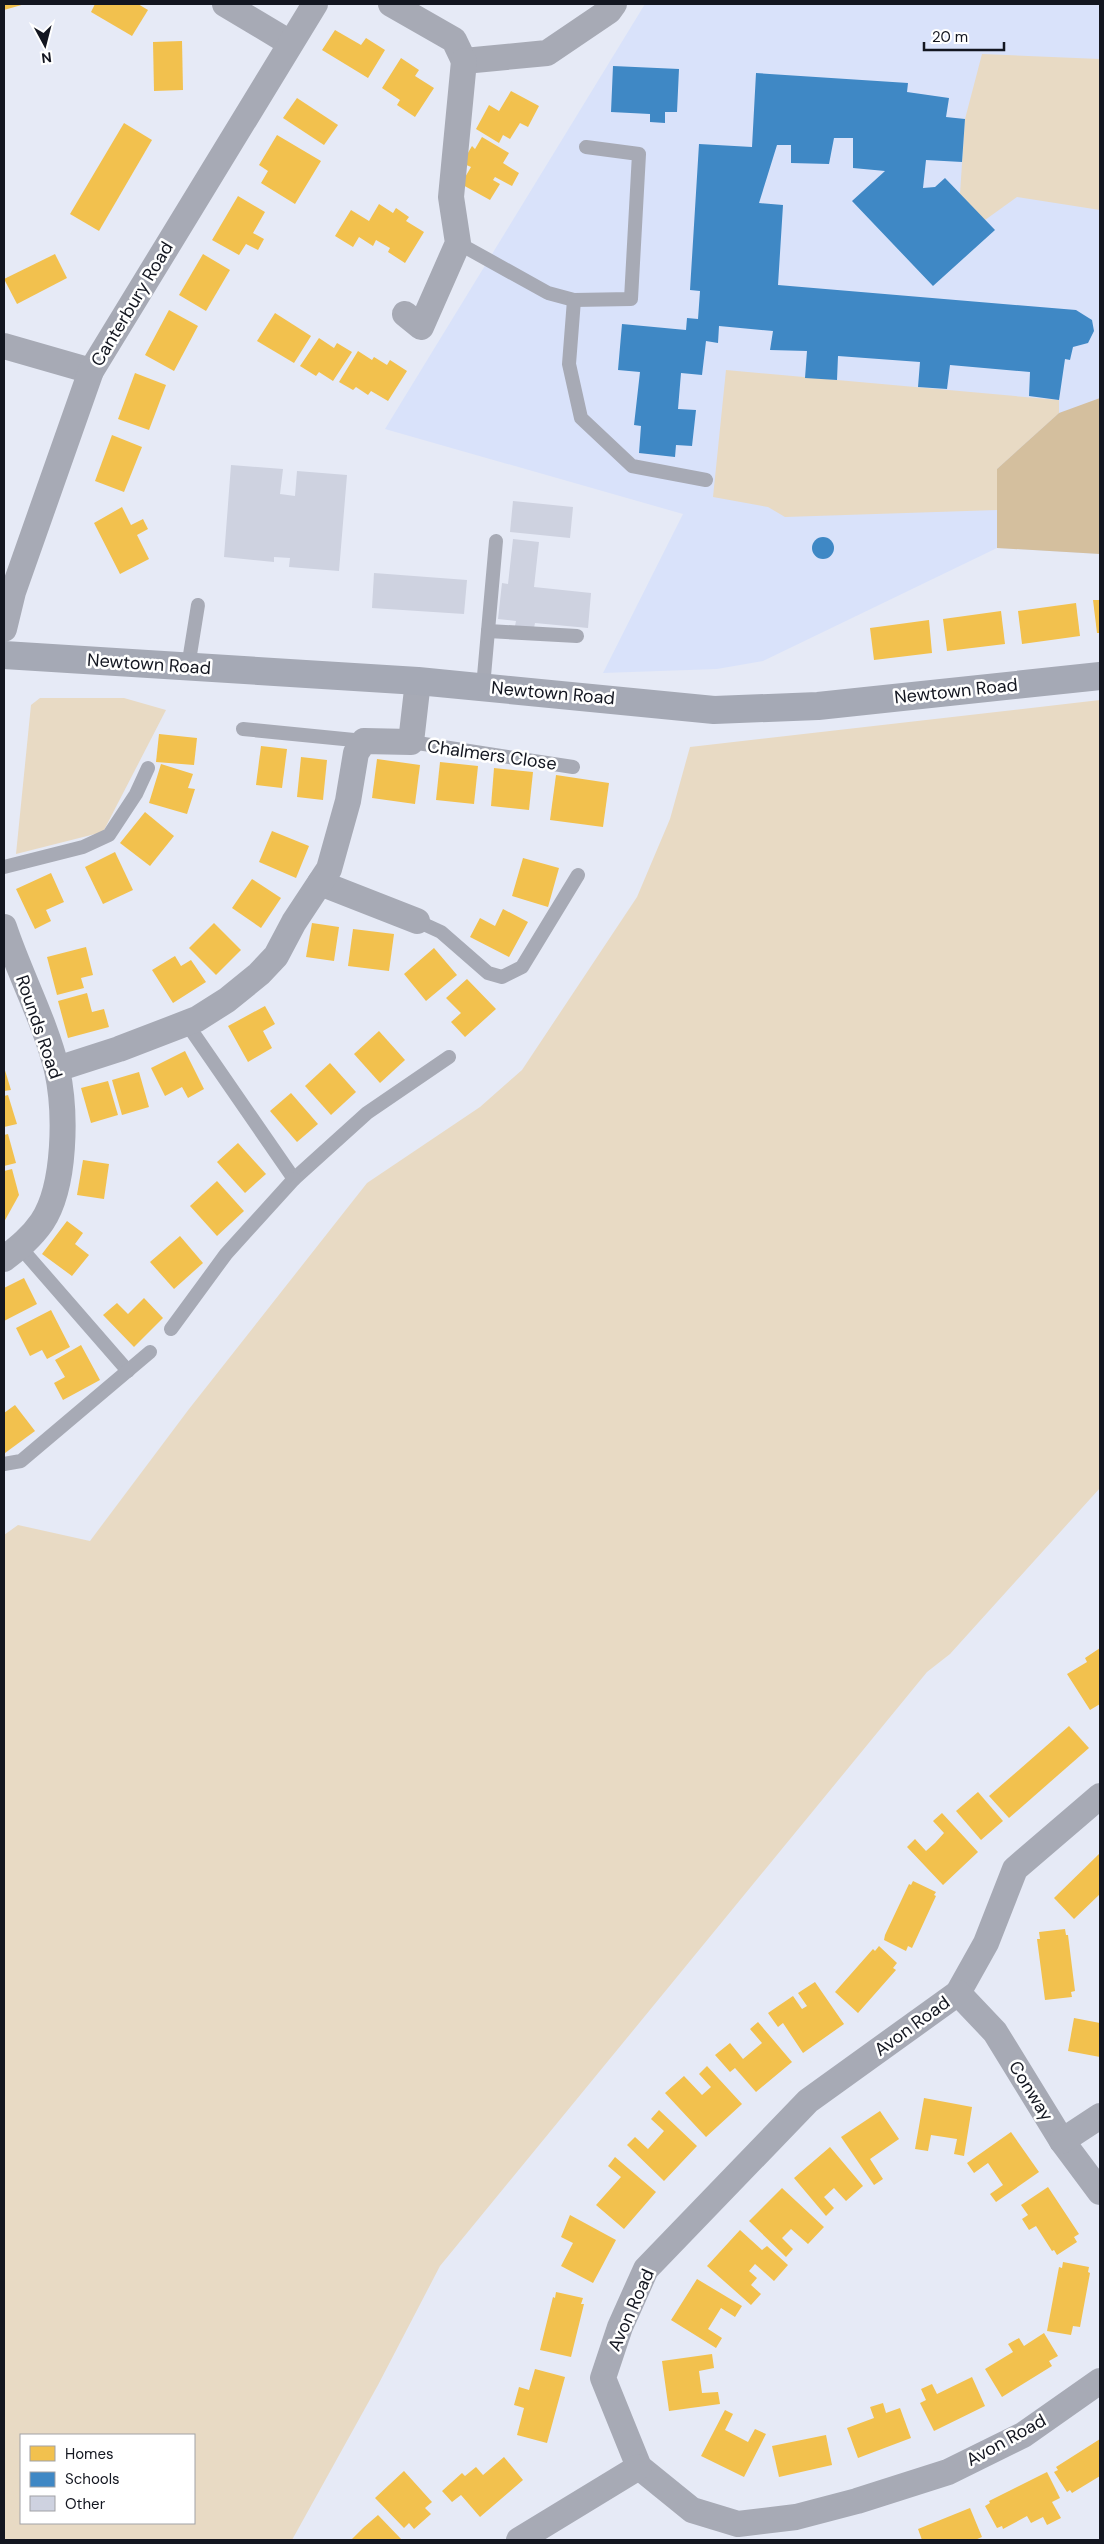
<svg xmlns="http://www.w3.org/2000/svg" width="1104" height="2544" viewBox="0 0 1104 2544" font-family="'DM Sans',sans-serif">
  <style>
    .built { fill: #d9e2fa }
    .green { fill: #e8dac4; fill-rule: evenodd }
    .forest { fill: #d4bf9e }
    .homes { fill: #f2c14e }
    .schools { fill: #3f88c5 }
    .building { fill: #ced2e0 }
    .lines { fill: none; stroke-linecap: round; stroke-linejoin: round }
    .lane { stroke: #a7aab5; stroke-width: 14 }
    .street { stroke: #a7aab5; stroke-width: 26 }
    .secondary { stroke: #a5a9b5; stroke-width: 28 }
    .labels { text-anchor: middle; stroke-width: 5; stroke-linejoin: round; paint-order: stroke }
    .street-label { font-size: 18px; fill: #131620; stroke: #fff }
  </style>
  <rect width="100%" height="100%" fill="#e6eaf6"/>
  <path class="built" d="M645 4H1100V554L997 548 763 661 717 669 603 673 683 514 385 429Z"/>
  <g class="green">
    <path d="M982 54 1100 59V210L1017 197 985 220 960 194 965 119Z"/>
    <path d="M726 370 1059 400V413L997 469V510L785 517 768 507 713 497Z"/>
    <path d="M40 698H124L166 710 103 832 16 854 31 705Z"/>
    <path d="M1100 700V1488L950 1654 927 1672 440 2266 378 2385 292 2540H4V1535L18 1525 90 1541 189 1409 367 1183 480 1107 522 1070 637 897 670 819 690 747ZM21 2435H194V2523H21Z"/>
  </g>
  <path class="forest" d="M1100 398V554L997 548V469L1059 413Z"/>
  <g class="homes">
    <path d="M4 4H25L4 10Z"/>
    <path d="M95 4H138L148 10 132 36 91 12Z"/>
    <path d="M335 30 361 45 366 38 385 50 368 78 322 50Z"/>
    <path d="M182 41 183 90 154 91 153 42Z"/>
    <path d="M401 58 419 70 415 76 434 88 415 117 397 105 400 100 382 88Z"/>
    <path d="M511 91 539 106 528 127 520 123 510 139 503 135 499 143 476 129 489 105 499 111Z"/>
    <path d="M297 98 338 125 324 145 283 118Z"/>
    <path d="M124 123 152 140 99 231 70 214Z"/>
    <path d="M277 135 321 161 295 204 261 183 268 171 259 165Z"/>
    <path d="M482 137 509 153 503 163 519 173 512 186 495 177 493 180 500 184 490 200 461 184 471 167 462 163 472 146 475 149Z"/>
    <path d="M238 196 265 212 253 233 264 239 258 250 246 244 239 255 212 240Z"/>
    <path d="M379 204 393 213 396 208 409 217 406 221 424 232 405 263 388 252 390 248 376 240 373 246 359 237 353 247 335 236 351 210 369 221Z"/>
    <path d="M55 254 67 278 17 304 4 279Z"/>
    <path d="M203 254 230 270 206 311 179 295Z"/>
    <path d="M169 310 198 326 174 371 145 355Z"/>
    <path d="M275 313 311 336 294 363 257 341Z"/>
    <path d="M319 338 334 348 337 343 352 352 333 381 319 372 316 376 300 366Z"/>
    <path d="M358 351 372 360 374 357 387 365 390 360 407 371 388 401 371 391 368 395 356 387 353 390 339 382Z"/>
    <path d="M135 373 166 385 149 430 118 419Z"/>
    <path d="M112 435 142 447 124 492 95 481Z"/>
    <path d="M122 507 131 525 143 519 148 529 137 535 149 559 120 574 94 523Z"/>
    <path d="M1093 600H1100V633H1097Z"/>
    <path d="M1076 603 1080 636 1022 644 1018 611Z"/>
    <path d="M1001 611 1005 644 947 651 943 619Z"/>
    <path d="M929 620 932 653 874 660 870 628Z"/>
    <path d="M159 734 197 738 194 765 156 762Z"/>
    <path d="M261 746 287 749 282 788 256 785Z"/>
    <path d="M301 757 327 760 323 800 297 797Z"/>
    <path d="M377 759 420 765 415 804 372 798Z"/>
    <path d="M440 762 478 766 474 804 436 800Z"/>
    <path d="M161 764 193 774 188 788 195 789 187 814 149 803Z"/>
    <path d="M494 768 533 772 529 810 491 806Z"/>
    <path d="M556 775 609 783 603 827 550 820Z"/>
    <path d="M145 812 174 836 150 866 120 843Z"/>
    <path d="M272 831 309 846 296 878 259 862Z"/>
    <path d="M115 852 133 890 103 904 85 867Z"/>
    <path d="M523 858 559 868 548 907 512 896Z"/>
    <path d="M51 873 64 902 46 910 51 921 35 929 16 889Z"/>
    <path d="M252 879 281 898 261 928 232 908Z"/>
    <path d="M503 909 528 922 509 957 470 937 480 918 495 926Z"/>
    <path d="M214 923 241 950 216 975 189 948Z"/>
    <path d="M312 923 339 927 334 961 306 957Z"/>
    <path d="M353 929 394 934 389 971 348 966Z"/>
    <path d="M86 947 93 975 81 978 84 988 57 995 47 957Z"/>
    <path d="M434 948 457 975 426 1001 404 974Z"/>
    <path d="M175 956 181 966 191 960 206 982 173 1003 152 970Z"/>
    <path d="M467 979 496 1009 465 1037 451 1022 461 1013 446 998Z"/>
    <path d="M87 993 92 1012 104 1009 109 1027 68 1038 58 1001Z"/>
    <path d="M265 1006 275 1024 263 1031 272 1048 248 1062 228 1026Z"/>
    <path d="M379 1031 405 1060 380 1083 354 1054Z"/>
    <path d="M185 1051 204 1089 188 1098 182 1087 165 1096 151 1068Z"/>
    <path d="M330 1063 356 1092 331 1115 305 1086Z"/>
    <path d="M4 1067 11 1090 4 1091Z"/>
    <path d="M139 1072 149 1107 122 1115 112 1080Z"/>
    <path d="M108 1081 118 1115 91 1123 81 1088Z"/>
    <path d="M291 1093 318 1124 297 1142 270 1111Z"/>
    <path d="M8 1095 17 1124 4 1127V1096Z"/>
    <path d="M8 1134 16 1163 4 1166V1135Z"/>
    <path d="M238 1143 266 1174 245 1193 217 1162Z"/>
    <path d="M83 1160 109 1164 104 1199 77 1195Z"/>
    <path d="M12 1169 19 1195 4 1222V1171Z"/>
    <path d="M217 1181 244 1211 217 1236 190 1206Z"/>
    <path d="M67 1221 83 1233 75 1244 89 1255 72 1276 42 1254Z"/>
    <path d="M180 1236 203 1263 174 1289 150 1262Z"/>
    <path d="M24 1278 37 1304 4 1321V1288Z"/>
    <path d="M144 1298 163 1318 134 1347 103 1315 117 1303 128 1314Z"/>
    <path d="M51 1310 70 1347 47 1359 42 1350 30 1356 16 1328Z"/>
    <path d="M81 1345 100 1380 63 1400 54 1383 65 1377 55 1360Z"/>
    <path d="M15 1405 35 1431 5 1453 4 1413Z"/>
    <path d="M1100 1648V1704L1090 1710 1067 1674 1087 1662 1085 1658Z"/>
    <path d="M1069 1726 1089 1748 1009 1818 989 1796Z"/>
    <path d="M978 1792 1003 1821 981 1840 956 1811Z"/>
    <path d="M942 1813 978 1852 943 1885 907 1847 915 1839 926 1851 935 1843 944 1833 933 1821Z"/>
    <path d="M1100 1853V1894L1074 1919 1054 1898Z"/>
    <path d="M913 1881 936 1892 934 1895 936 1896 912 1948 908 1946 906 1951 884 1940 885 1935 909 1884 911 1885Z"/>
    <path d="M1065 1929 1066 1935H1068L1075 1991 1071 1992 1072 1997 1045 2000 1037 1939H1040L1039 1932Z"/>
    <path d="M879 1946 897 1963 893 1968 896 1970 858 2013 835 1992 873 1949 875 1951Z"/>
    <path d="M815 1982 844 2024 803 2053 783 2023 778 2027 768 2013 793 1996 802 2009 807 2006 798 1993Z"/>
    <path d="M1074 2018 1100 2023V2057L1068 2051Z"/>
    <path d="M758 2022 792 2062 756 2092 735 2068 730 2072 715 2055 730 2043 743 2059 762 2043 750 2029Z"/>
    <path d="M707 2066 742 2104 706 2137 665 2093 684 2076 702 2095 711 2087 699 2074Z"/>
    <path d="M924 2098 972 2107 964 2156 954 2154 957 2139 931 2135 928 2151 915 2149Z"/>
    <path d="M659 2110 697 2146 664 2181 627 2145 635 2137 648 2149 664 2131 651 2119Z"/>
    <path d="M880 2111 899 2139 870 2159 883 2179 874 2185 841 2137Z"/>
    <path d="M1011 2132 1039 2172 996 2202 990 2194 1003 2185 988 2163 974 2173 967 2163Z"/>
    <path d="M830 2147 863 2186 846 2201 834 2188 824 2197 834 2208 826 2216 794 2178Z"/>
    <path d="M615 2157 656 2192 624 2229 596 2205 621 2177 608 2166Z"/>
    <path d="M1048 2187 1079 2234 1074 2237 1077 2242 1057 2255 1054 2250 1052 2251 1036 2226 1029 2230 1022 2219 1028 2215 1021 2205Z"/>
    <path d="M782 2188 824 2227 808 2244 791 2229 782 2238 793 2249 786 2257 749 2221Z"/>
    <path d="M570 2215 616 2240 593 2283 561 2266 573 2243 561 2237Z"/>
    <path d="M740 2230 762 2250 767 2246 788 2265 774 2281 755 2264 749 2271 757 2278 751 2285 761 2294 751 2305 707 2266Z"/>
    <path d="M1063 2262 1089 2267 1088 2272 1090 2273 1080 2327 1073 2326 1071 2335 1047 2331 1059 2267 1062 2268Z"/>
    <path d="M697 2279 742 2306 735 2317 721 2308 708 2329 722 2338 716 2348 671 2320Z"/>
    <path d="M556 2292 583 2298 581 2304H584L571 2357 540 2350 553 2297 555 2298Z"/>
    <path d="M1044 2333 1058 2356 1049 2361 1052 2366 1002 2397 985 2369 1013 2352 1008 2344 1019 2338 1024 2346Z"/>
    <path d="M712 2354 714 2368 699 2371 702 2393 718 2392 720 2404 669 2411 662 2361Z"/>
    <path d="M535 2369 565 2377 547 2443 517 2435 524 2408 514 2405 519 2387 529 2390Z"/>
    <path d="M972 2377 985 2406 934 2431 920 2403 926 2400 921 2389 932 2384 937 2394Z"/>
    <path d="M883 2403 886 2413 900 2408 911 2438 858 2458 847 2428 874 2418 870 2407Z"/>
    <path d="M725 2410 733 2414 725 2430 748 2442 755 2429 766 2434 744 2477 701 2456Z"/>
    <path d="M826 2435 832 2465 779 2477 772 2446Z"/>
    <path d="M1100 2439V2476L1072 2493 1070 2490 1067 2492 1054 2472 1058 2470 1056 2467Z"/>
    <path d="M504 2457 523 2480 480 2517 461 2495 452 2502 442 2491 462 2473 465 2476 476 2467 483 2475Z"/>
    <path d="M404 2471 432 2502 425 2508 431 2514 414 2529 409 2523 404 2528 375 2498Z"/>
    <path d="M1047 2472 1060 2498 1052 2502 1061 2518 1047 2525 1043 2517 1031 2523 1027 2516 1003 2529 1002 2526 997 2528 985 2506 990 2503 989 2501Z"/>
    <path d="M970 2508 982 2537 975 2540H922L918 2529Z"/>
    <path d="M378 2515 402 2540H351L363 2528Z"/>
  </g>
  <g class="schools">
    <path d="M613 66 679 69 677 112H665V123L650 122V114L611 112Z"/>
    <path d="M756 73 908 83 907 92 949 98 946 117 965 119 962 162 926 160 923 188 935 187 945 178 995 230 933 286 852 201 885 171 853 168V138H834L829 164 791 163V145H777L759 203 783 205 778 285 1076 310 1092 320 1094 331 1088 343 1073 347 1070 360 1065 359 1059 400 1029 396 1030 372 950 365 947 389 918 387 920 362 838 356 837 380 805 378 807 351 770 350 773 331 719 326 718 343 706 341 702 375 681 373 678 409 696 410 692 446 676 445 675 457 639 453 641 426 634 425 640 372 618 370 622 324 686 330 687 318 698 319 700 291 690 290 699 144 752 147Z"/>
    <circle cx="823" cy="548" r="11"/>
  </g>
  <g class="building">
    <path d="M231 465 283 469 280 494 295 496 297 471 347 475 339 571 289 567 290 558 274 557V562L224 557Z"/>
    <path d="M513 501 573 507 570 538 510 532Z"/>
    <path d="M513 539 539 542 534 587 591 593 588 628 535 623 534 628 515 626 516 621 498 619 502 583 508 584Z"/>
    <path d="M374 573 467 580 464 614 372 608Z"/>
  </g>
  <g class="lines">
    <g class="lane">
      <path d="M458 243 548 293 574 300 631 299 639 154 586 147"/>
      <path d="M574 300 569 364 581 418 632 466 706 480"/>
      <path d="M488 631 577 636"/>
      <path d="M188 667 198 605"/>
      <path d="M483 687 496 541"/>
      <path d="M243 729 364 741"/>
      <path d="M411 742 573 767"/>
      <path d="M4 867 83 847 109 835 136 794 148 768"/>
      <path d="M417 921 441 932 488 973 502 977 522 967 578 875"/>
      <path d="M187 1024 294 1179 367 1113 449 1057"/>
      <path d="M20 1247 128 1371"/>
      <path d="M171 1329 226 1254 294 1179"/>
      <path d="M4 1464 21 1461 150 1352"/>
    </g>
    <g class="street">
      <path d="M225 4 290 43"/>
      <path d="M391 4 454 40 464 61 547 53 609 11 614 4"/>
      <path d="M405 314 421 327 458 243 451 197 464 61"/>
      <path d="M4 346 91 371"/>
      <path d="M4 629 13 592 91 371 315 4"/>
      <path d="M320 883 417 921"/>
      <path d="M4 927C20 975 45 1021 57 1070 66 1111 66 1186 42 1222 31 1238 18 1248 4 1259"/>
      <path d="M57 1069 119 1049 197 1019 227 1000 259 974 276 956 294 922 329 869 348 801 356 753 364 741 411 742 418 681"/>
      <path d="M1100 1796 1015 1869 986 1943 958 1993 808 2101 646 2269 620 2327 603 2378 639 2467 692 2510 738 2524 796 2517 857 2501 948 2472 1023 2435 1100 2381"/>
      <path d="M958 1993 995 2032 1062 2141 1100 2192"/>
      <path d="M1062 2141 1100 2116"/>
      <path d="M519 2540 639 2467"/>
    </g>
    <path class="secondary" d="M4 655 418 681 714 710 818 706 1100 676"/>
  </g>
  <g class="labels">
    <g class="street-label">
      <text transform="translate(132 304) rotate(-59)" y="6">Canterbury Road</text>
      <text transform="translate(149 664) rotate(4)" y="6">Newtown Road</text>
      <text transform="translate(956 691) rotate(-6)" y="6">Newtown Road</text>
      <text transform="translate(553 693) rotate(5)" y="6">Newtown Road</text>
      <text transform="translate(492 755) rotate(8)" y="6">Chalmers Close</text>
      <text transform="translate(39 1027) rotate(71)" y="6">Rounds Road</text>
      <text transform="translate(912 2026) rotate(-36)" y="6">Avon Road</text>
      <text transform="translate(1031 2091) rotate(58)" y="6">Conway</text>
      <text transform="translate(631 2310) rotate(-66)" y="6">Avon Road</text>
      <text transform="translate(1006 2440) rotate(-29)" y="6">Avon Road</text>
    </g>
  </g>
  <rect width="1104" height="2544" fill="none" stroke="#131620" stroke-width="10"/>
  <rect x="20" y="2434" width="175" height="90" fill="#ffffff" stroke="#a1a2a6"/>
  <rect x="30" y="2446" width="25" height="15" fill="#f2c14e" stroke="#a1a2a6"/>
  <text x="65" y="2459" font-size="15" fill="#131620">Homes</text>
  <rect x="30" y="2472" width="25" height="15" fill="#3f88c5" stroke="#a1a2a6"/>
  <text x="65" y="2484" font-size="15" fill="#131620">Schools</text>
  <rect x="30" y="2496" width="25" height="15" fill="#ced2e0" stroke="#a1a2a6"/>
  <text x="65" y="2509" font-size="15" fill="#131620">Other</text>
  <g transform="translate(45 45) rotate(173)" stroke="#ffffff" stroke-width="4" paint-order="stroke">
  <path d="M0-4L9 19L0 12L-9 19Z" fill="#131620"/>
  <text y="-8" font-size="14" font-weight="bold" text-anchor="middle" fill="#131620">N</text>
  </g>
  <path d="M924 42v8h80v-8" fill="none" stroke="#131620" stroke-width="2.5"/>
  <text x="932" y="42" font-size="15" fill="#131620" stroke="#ffffff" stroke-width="4" paint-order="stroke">20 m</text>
</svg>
